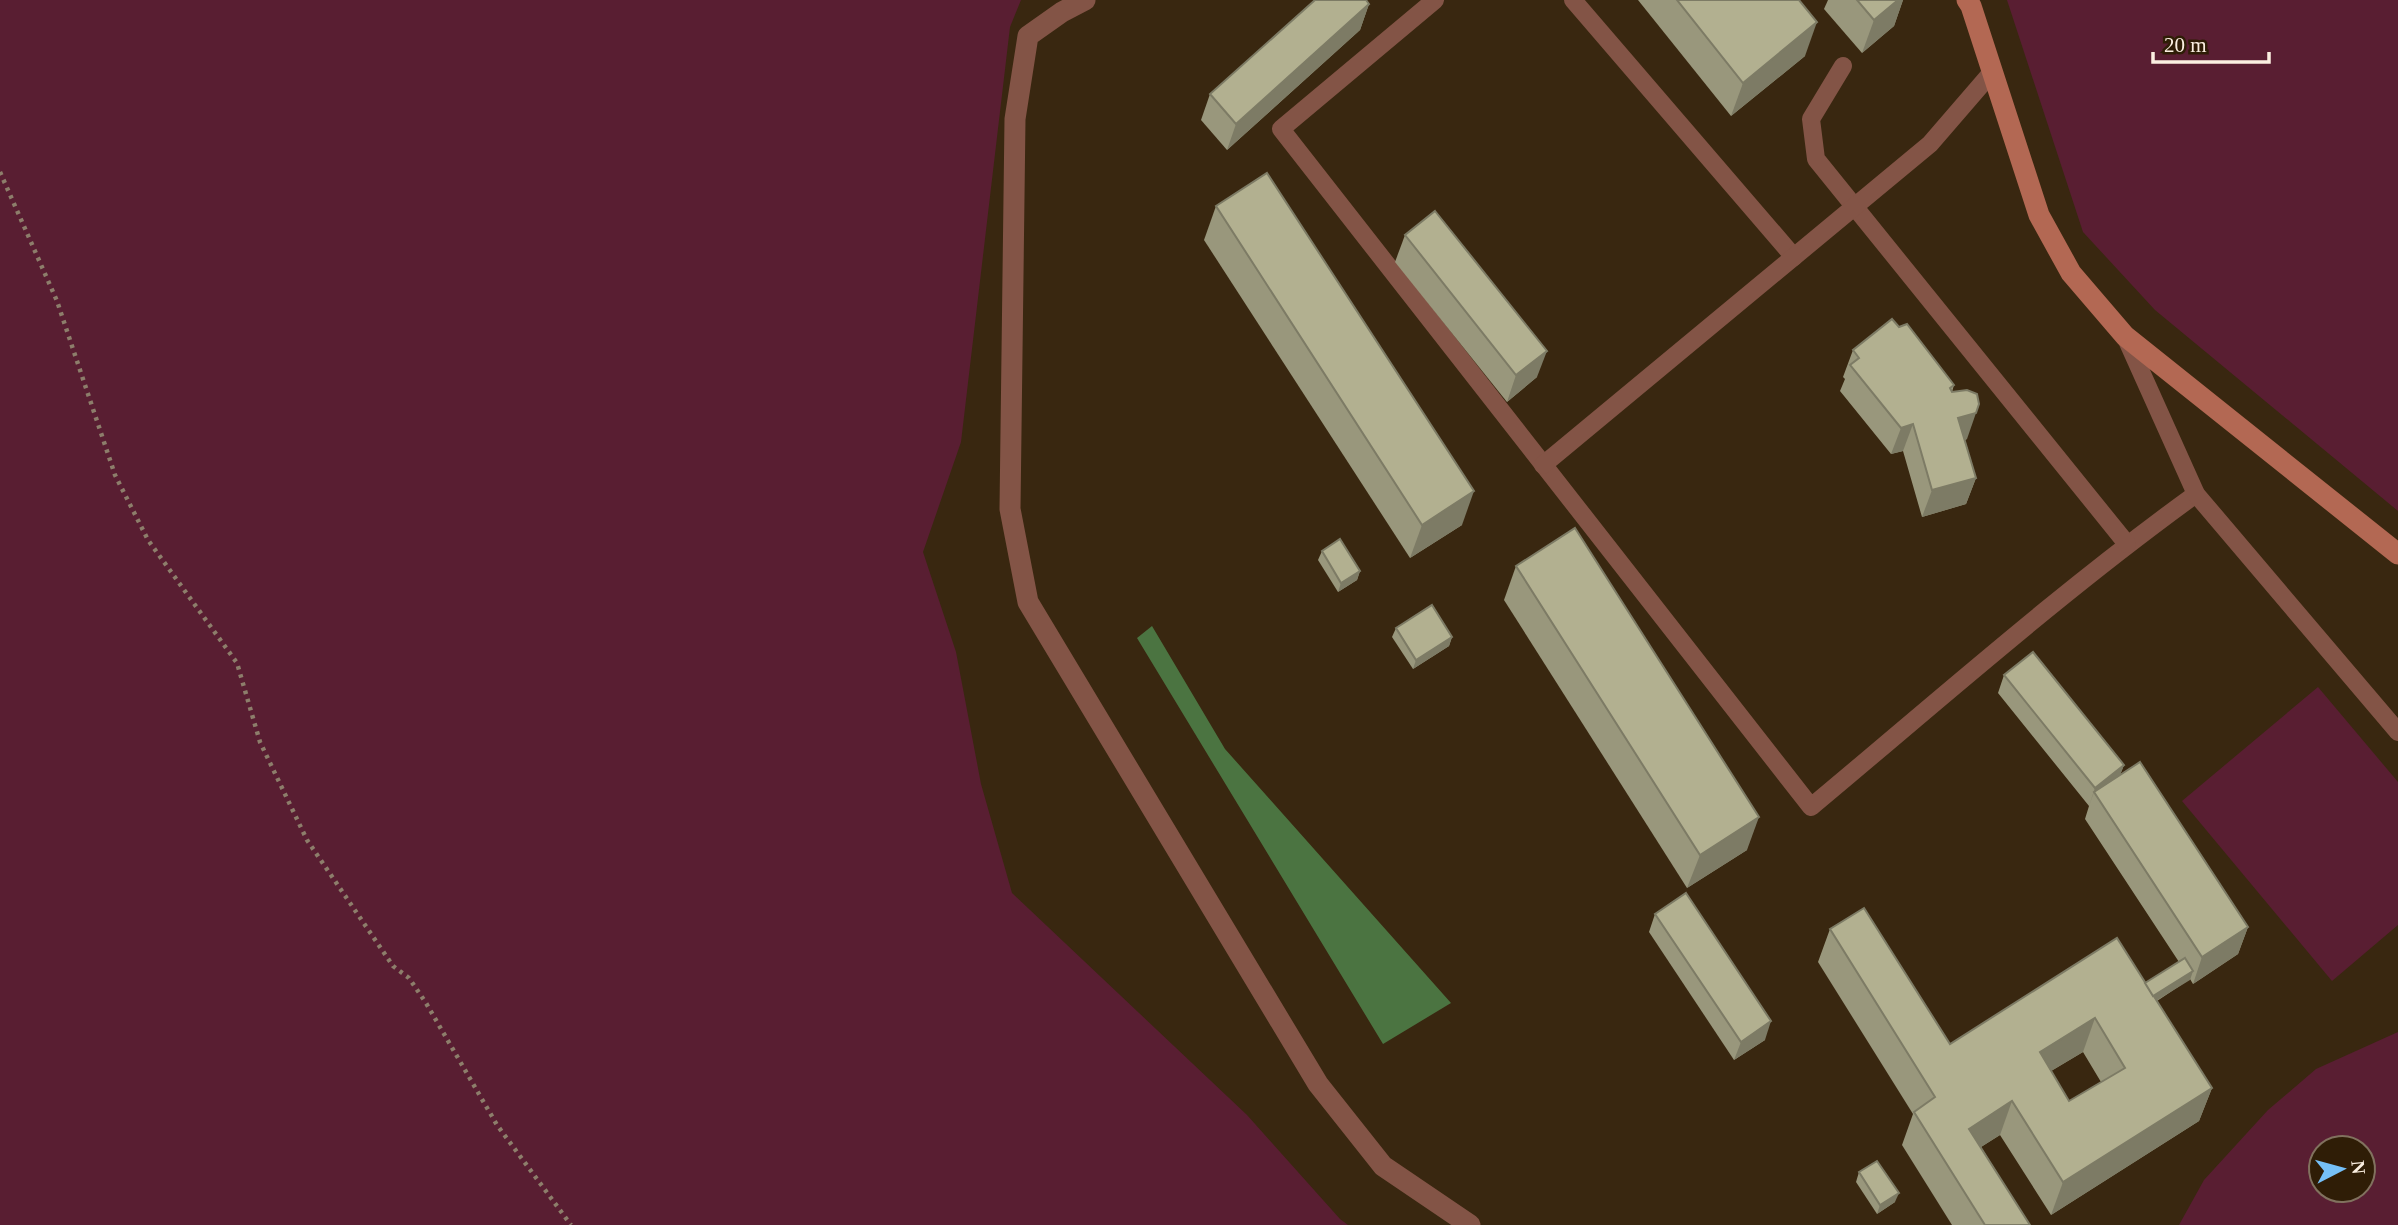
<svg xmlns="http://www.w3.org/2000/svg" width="2398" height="1225" viewBox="0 0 2398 1225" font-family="Georgia,serif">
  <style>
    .green { fill: #591e32; fill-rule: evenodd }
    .water { fill: #4b7441 }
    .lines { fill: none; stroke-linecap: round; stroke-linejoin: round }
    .path { stroke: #8d7e6b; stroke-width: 4.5; stroke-dasharray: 3.5 5; stroke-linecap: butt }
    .lane { stroke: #835446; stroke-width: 18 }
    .street { stroke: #835446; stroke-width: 21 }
    .secondary { stroke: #b36853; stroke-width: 21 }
    .wall { fill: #99977c; fill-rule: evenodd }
    .shaded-wall { fill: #7d7b65 }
    .building { fill: #b2b090; stroke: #7d7b65; stroke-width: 2; fill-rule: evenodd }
  </style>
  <rect width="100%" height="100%" fill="#392710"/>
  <g class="green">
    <path d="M0 0H1021L1010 27 961 442 923 552 956 652 981 784 1012 893 1247 1115 1340 1219 1348 1225H0Z"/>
    <path d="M2007 0H2398V511L2155 310 2083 232Z"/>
    <path d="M2318 687 2398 782V925L2332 981 2182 801Z"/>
    <path d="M2398 1032V1225H2179L2204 1180 2268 1110 2316 1069ZM2321 1148H2363V1190H2321Z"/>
  </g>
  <path class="water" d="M1152 626 1225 749 1451 1003 1383 1044 1137 638Z"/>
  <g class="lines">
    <path class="path" d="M0 172 57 301 115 475 148 540 237 663 260 742 307 840 393 966 409 978 426 1003 497 1125 571 1225"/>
    <g class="lane">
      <path d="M1435 0 1281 129 1811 807C1938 701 2062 591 2196 494"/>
      <path d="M1573 0 1794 257"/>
      <path d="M1843 66 1811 119 1816 159 2127 544"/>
      <path d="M2125 336 2196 494 2398 732"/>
      <path d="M1543 465 1930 144 1993 71"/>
    </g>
    <path class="street" d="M1085 0 1062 12 1028 36 1015 119 1010 509 1028 602 1318 1084 1383 1166 1470 1225"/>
    <path class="secondary" d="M1967 0 1971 6 2039 215 2071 273 2125 336 2398 554"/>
  </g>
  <g class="wall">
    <path d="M1638 0H1799L1805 56 1731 116Z"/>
    <path d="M1828 0H1903L1894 26 1862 53 1824 9Z"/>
    <path d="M1369 4 1360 30 1227 150 1201 120 1210 94Z"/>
    <path d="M1216 206 1462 525 1410 558 1204 240Z"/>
    <path d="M1405 235 1537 377 1507 402 1395 262Z"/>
    <path d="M1899 327 1954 385 1952 392 1967 439 1965 440 1976 478 1966 504 1922 517 1903 451 1891 454 1840 391 1845 379 1843 377 1853 350Z"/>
    <path d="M1322 551 1360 571 1357 580 1338 592 1318 560Z"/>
    <path d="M1516 566 1747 850 1687 888 1504 600Z"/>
    <path d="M1396 628 1452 637 1449 646 1413 669 1392 637Z"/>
    <path d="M2004 675 2124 765 2120 775 2248 927 2238 954 2193 984 2190 979 2157 1001 2212 1088 2199 1121 2051 1215 2000 1135 1981 1147 2030 1225H1952L1902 1145 1913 1114 1818 962 1830 929 1950 1044 2145 983 2179 962 2085 819 2089 806 1998 693ZM2083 1052 2101 1082 2069 1101 2051 1071Z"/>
    <path d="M1655 914 1765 1040 1734 1060 1649 932Z"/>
    <path d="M1859 1172 1895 1202 1877 1214 1856 1182Z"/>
  </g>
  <g class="shaded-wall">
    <path d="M1898 0H1903L1894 26 1862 53 1874 20Z"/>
    <path d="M1369 4 1360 30 1227 150 1236 124Z"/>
    <path d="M1817 22 1805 56 1731 116 1743 83Z"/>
    <path d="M1547 351 1537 377 1507 402 1516 375Z"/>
    <path d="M1976 413 1967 439 1949 444 1958 418Z"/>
    <path d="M1913 424 1903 451 1891 454 1901 428Z"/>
    <path d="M1976 478 1966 504 1922 517 1932 490Z"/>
    <path d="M1474 491 1462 525 1410 558 1422 525Z"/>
    <path d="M1360 571 1357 580 1338 592 1341 583Z"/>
    <path d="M1452 637 1449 646 1413 669 1416 660Z"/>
    <path d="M2124 765 2117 783 2094 792 2089 806 2095 788Z"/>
    <path d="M1759 817 1747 850 1687 888 1700 855Z"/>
    <path d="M2248 927 2238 954 2193 984 2202 957Z"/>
    <path d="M2193 971 2190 980 2133 1015 2137 1006Z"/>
    <path d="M2095 1018 2083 1052 2028 1085 2040 1052Z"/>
    <path d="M1771 1021 1765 1040 1734 1060 1741 1042Z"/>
    <path d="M2212 1088 2199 1121 2051 1215 2063 1182Z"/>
    <path d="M2012 1101 2000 1135 1957 1162 1969 1129Z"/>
    <path d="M1899 1193 1895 1202 1877 1214 1880 1205Z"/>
  </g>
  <g class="building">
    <path d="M1315 0H1366L1369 4 1236 124 1210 94Z"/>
    <path d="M1677 0H1799L1817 22 1743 83Z"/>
    <path d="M1857 0H1898L1874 20Z"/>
    <path d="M1267 173 1474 491 1422 525 1216 206Z"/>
    <path d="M1435 211 1547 351 1516 375 1405 235Z"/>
    <path d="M1892 319 1899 327 1907 324 1954 385 1950 388 1952 392 1967 390 1977 394 1979 404 1976 413 1958 418 1976 478 1932 490 1913 424 1901 428 1850 365 1859 358 1853 350Z"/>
    <path d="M1575 528 1759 817 1700 855 1516 566Z"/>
    <path d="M1340 539 1360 571 1341 583 1322 551Z"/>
    <path d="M1432 605 1452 637 1416 660 1396 628Z"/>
    <path d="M2033 652 2124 765 2095 788 2004 675Z"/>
    <path d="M2140 762 2248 927 2202 957 2094 792Z"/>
    <path d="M1686 893 1771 1021 1741 1042 1655 914Z"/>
    <path d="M1864 908 1950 1044 2117 938 2212 1088 2063 1182 2012 1101 1969 1129 2030 1225H1985L1914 1112 1935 1097 1830 929ZM2095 1018 2125 1068 2069 1101 2040 1052Z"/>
    <path d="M2185 958 2193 971 2153 996 2145 983Z"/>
    <path d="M1877 1161 1899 1193 1880 1205 1859 1172Z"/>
  </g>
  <g transform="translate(2342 1169) rotate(84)"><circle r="33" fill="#2f1d06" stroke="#81715e" stroke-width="2"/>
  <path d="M0-5L12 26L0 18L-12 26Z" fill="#76c0f7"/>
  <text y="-10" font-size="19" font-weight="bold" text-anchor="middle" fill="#fbefe1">N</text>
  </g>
  <path d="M2153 52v10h116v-10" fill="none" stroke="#fbefe1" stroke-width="3.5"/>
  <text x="2164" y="52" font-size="21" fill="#fbefe1" stroke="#2f1d06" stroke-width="5" paint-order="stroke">20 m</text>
</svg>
